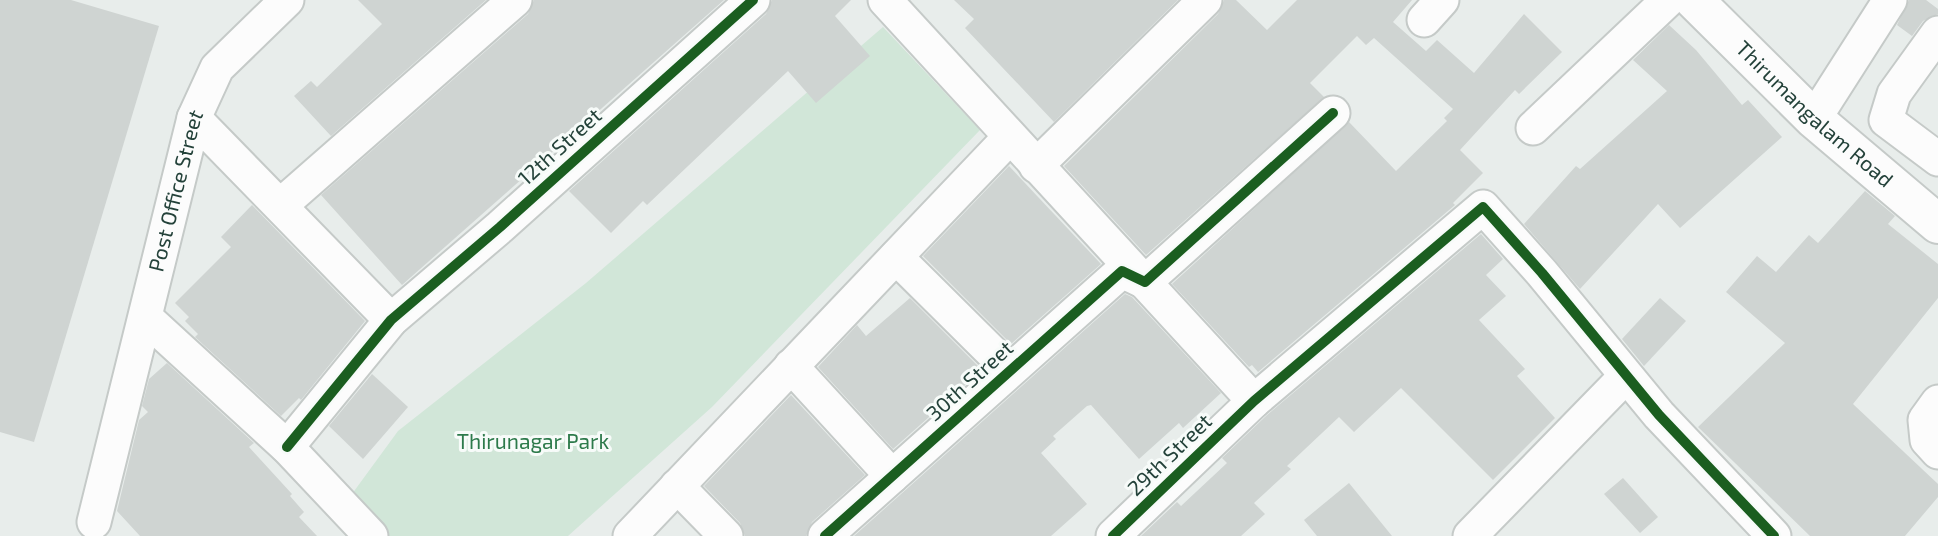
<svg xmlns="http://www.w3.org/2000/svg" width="1938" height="536" viewBox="0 0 1938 536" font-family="'Exo 2',sans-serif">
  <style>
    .green { fill: #d1e6d8 }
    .building { fill: #cfd4d2 }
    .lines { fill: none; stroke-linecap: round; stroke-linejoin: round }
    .minor-casing { stroke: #c5cac8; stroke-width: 37 }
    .tertiary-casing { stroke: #c5cac8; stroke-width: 42 }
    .minor { stroke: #fcfcfc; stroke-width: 33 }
    .tertiary { stroke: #fcfcfc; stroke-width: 38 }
    .cycleway-casing { stroke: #f7fbf9; stroke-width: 15 }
    .cycleway { stroke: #1b5e20; stroke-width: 10 }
    .labels { text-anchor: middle; stroke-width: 6; stroke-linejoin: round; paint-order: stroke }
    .street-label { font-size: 21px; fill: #24423a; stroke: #f7fbf9 }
    .park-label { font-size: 21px; fill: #2d7a4b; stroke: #f7fbf9 }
  </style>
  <rect width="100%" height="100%" fill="#e8edeb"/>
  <path class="green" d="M883 27 980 130 712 407 568 536H350L333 520 398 431 586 283Z"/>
  <g class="building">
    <path d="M0 0H71L159 26 34 442 0 432Z"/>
    <path d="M358 0H486L331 136 294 96 311 81 317 87 382 24Z"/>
    <path d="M534 0H724L402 285 321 195 528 14Z"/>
    <path d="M772 0H851L835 16 870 56 816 103 788 71 647 205 643 201 611 233 569 191 766 14Z"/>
    <path d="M954 0H1178L1054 122 965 28 974 19Z"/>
    <path d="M1224 0H1236L1267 30 1297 0H1412L1393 22 1426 51 1437 40 1474 73 1524 14 1562 52 1519 94 1515 90 1460 150 1483 173 1453 203 1455 205 1258 372 1252 365 1249 367 1172 284 1349 122 1396 171 1447 121 1444 118 1453 109 1374 38 1366 45 1357 36 1310 83 1324 97 1146 255 1064 166 1218 14Z"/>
    <path d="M1909 0H1926L1938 9V14L1923 21 1912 36 1897 25Z"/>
    <path d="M1669 25 1696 50 1742 105 1748 100 1782 137 1680 228 1658 204 1580 289 1524 224 1576 166 1580 169 1667 91 1633 60Z"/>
    <path d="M1009 166 1101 264 1011 344 923 256Z"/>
    <path d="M1865 191 1895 216 1888 224 1938 264V298L1853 404 1938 484V497L1905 536H1810L1698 427 1785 343 1726 292 1757 256 1776 272 1809 235 1818 243Z"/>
    <path d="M252 205 365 321 301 400 299 398 281 416 195 337 198 334 185 321 189 317 175 303 231 247 221 237Z"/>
    <path d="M1481 234 1503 259 1486 275 1506 296 1479 320 1525 369 1517 376 1555 418 1493 480 1401 388 1354 432 1339 417 1287 466 1291 469 1254 503 1265 514 1241 536H1141L1177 502 1181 506 1227 463 1222 458 1267 415Z"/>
    <path d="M1125 294 1132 297 1221 393 1183 428 1179 423 1139 459 1091 405 1087 406 1053 436 1056 439 1041 453 1087 504 1051 536H854Z"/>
    <path d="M910 298 982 370 893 449 818 367 857 325 866 336Z"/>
    <path d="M1660 298 1686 321 1644 366 1622 339Z"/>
    <path d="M167 363 254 443 249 447 292 494 290 496 304 512 299 517 317 536H140L117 511 139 420 148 412 142 406 149 379Z"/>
    <path d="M372 374 408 407 363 459 329 426Z"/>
    <path d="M791 395 865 475 812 522 806 536H745L740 523 704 486Z"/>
    <path d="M1623 478 1658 517 1640 533 1604 494Z"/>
    <path d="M1349 483 1392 536H1317L1304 520Z"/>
  </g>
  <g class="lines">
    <defs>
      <g id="minor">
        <path d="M885 0 1254 401"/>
        <path d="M1424 20 1442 0"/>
        <path d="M1938 33 1894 94 1886 120 1938 159"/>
        <path d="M194 118 391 320"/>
        <path d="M1814 119 1890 0"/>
        <path d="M1533 128 1668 0"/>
        <path d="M1036 166 1205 0"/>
        <path d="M281 205 515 0"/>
        <path d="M896 257 1010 370"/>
        <path d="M146 318 287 447 371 536"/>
        <path d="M791 366 892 476"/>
        <path d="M1938 402 1925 420 1927 440 1938 452"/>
        <path d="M287 447 391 320 500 227 753 0"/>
        <path d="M677 486 726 536"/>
        <path id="s1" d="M94 522 194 118 217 68 287 0"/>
        <path d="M630 536 1010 137"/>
        <path d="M825 536 1122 271 1145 282 1333 113"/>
        <path d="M1113 536 1254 401 1483 207 1542 273 1659 415 1774 536"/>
        <path d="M1470 536 1626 376"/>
      </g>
      <g id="tertiary">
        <path id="s2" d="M1694 0 1814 119 1938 224"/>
      </g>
    </defs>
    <use href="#minor" class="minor-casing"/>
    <use href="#tertiary" class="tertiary-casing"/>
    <use href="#minor" class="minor"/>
    <use href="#tertiary" class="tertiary"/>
    <defs>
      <g id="cycleway">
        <path d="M287 447 391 320 500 227 753 0"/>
        <path d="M825 536 1122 271 1145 282 1333 113"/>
        <path d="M1113 536 1254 401 1483 207 1542 273 1659 415 1774 536"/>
      </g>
    </defs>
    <use href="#cycleway" class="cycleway-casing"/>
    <use href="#cycleway" class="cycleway"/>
  </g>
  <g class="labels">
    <g class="street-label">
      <text dy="7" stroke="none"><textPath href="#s2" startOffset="166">Thirumangalam Road</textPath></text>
      <text transform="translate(560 147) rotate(-42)" y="7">12th Street</text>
      <text dy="7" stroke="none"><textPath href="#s1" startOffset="341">Post Office Street</textPath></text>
      <text transform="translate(970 381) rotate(-42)" y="7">30th Street</text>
      <text transform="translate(1170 455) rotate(-44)" y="7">29th Street</text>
    </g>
    <g class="park-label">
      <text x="533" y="449">Thirunagar Park</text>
    </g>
  </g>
</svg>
